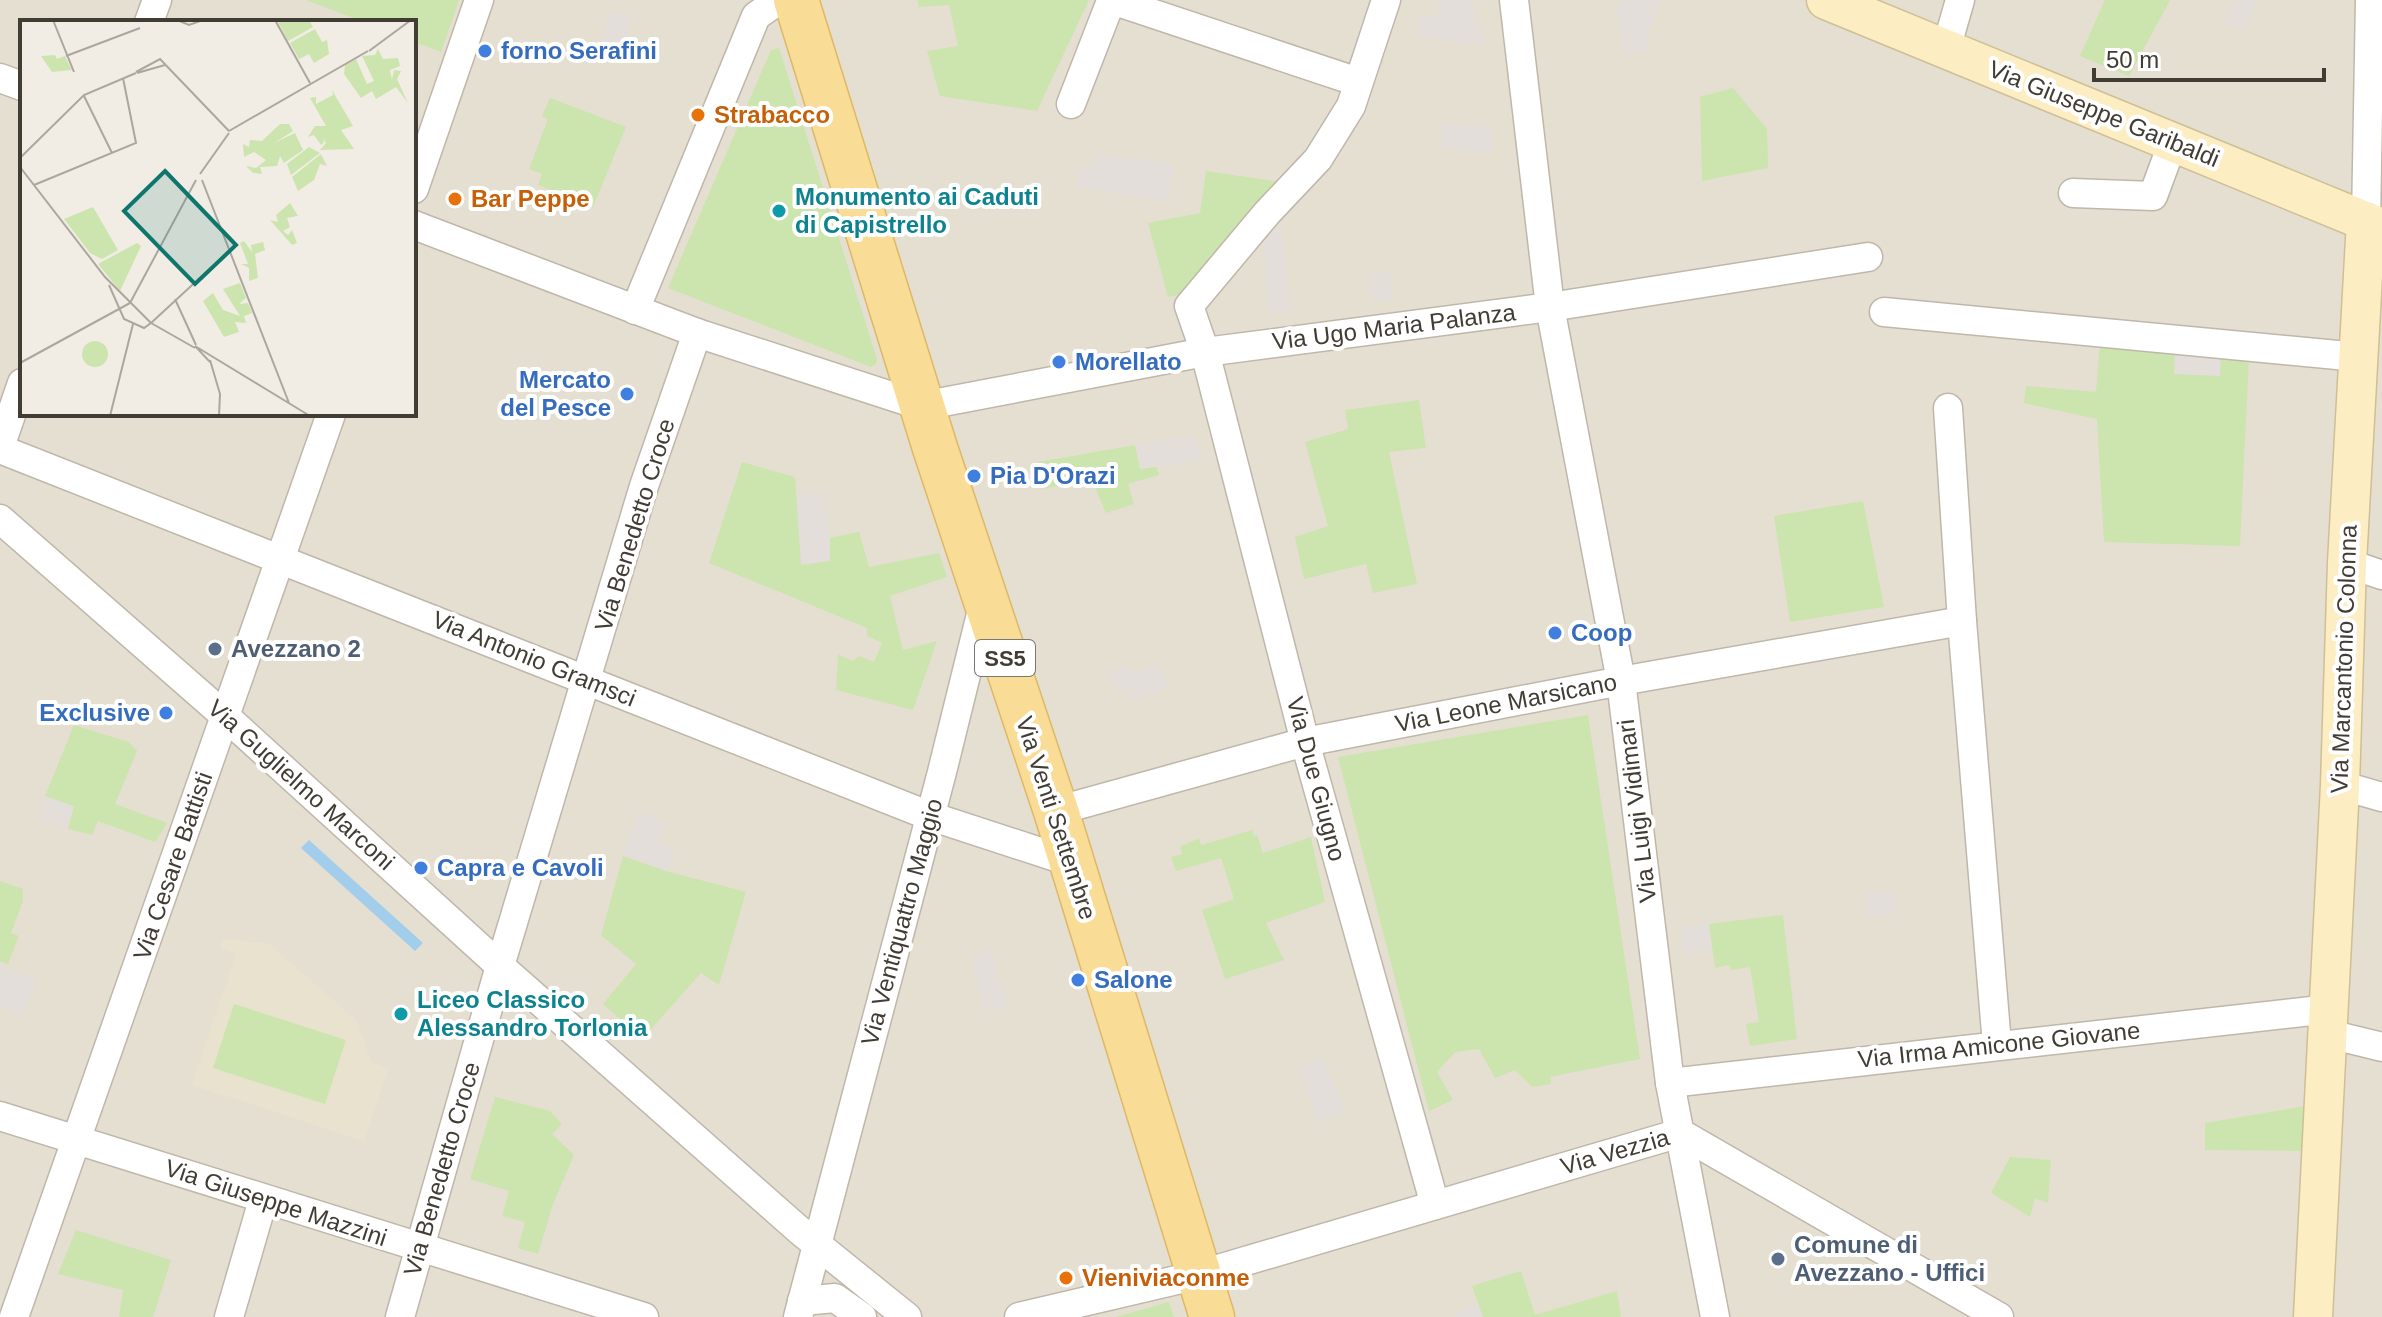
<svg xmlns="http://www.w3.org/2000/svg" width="2382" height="1317" viewBox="0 0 2382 1317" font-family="Arial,sans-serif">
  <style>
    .residential { fill: #e5dfd2; fill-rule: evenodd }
    .industrial { fill: #e3ded9 }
    .education { fill: #e9e2ce }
    .green { fill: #cce4ae }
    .water { fill: #a2ceec }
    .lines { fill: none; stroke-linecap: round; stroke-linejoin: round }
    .street-casing { stroke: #bfb7aa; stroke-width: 31 }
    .secondary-casing { stroke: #cfbf95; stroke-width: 41 }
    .primary-casing { stroke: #ddb866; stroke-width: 47 }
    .street { stroke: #fff; stroke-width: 28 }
    .secondary { stroke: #fcedc3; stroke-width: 38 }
    .primary { stroke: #f9dc95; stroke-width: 44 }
    .shop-dot { fill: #3f7fe0; stroke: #fff; stroke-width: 3 }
    .food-dot { fill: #e8710a; stroke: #fff; stroke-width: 3 }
    .culture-dot { fill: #0f9aa8; stroke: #fff; stroke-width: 3 }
    .service-dot { fill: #5c6f8a; stroke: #fff; stroke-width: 3 }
    .labels { text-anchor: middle; stroke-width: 8; stroke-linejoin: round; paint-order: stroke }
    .shield { fill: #fff; stroke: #7b7771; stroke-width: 2 }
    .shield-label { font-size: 22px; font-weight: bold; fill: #423d34 }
    .shop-label { font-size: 24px; font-weight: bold; fill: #366cbe; stroke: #fff; text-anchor: start }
    .street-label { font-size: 24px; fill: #423d34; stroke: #fff }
    .food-label { font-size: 24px; font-weight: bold; fill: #c56008; stroke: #fff; text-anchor: start }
    .culture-label { font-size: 24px; font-weight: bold; fill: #0d838f; stroke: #fff; text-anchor: start }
    .service-label { font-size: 24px; font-weight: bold; fill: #4e5e75; stroke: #fff; text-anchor: start }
    .inset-road { fill: none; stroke: #aba79e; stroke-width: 2 }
    .view { fill: #0f766e; fill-opacity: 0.15; stroke: #0f766e; stroke-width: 4 }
    .inset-edge { fill: none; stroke: #423d34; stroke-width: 4 }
  </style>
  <rect width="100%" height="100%" fill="#f1ede4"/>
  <path class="residential" d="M0 0H2382V1317H0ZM22 22H414V414H22Z"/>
  <g class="industrial">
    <path d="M1438 0H1471L1485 45 1418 36 1419 15 1440 17Z"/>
    <path d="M1622 0H1661L1646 39 1649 51 1624 55 1622 47V19L1615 17Z"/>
    <path d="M2234 0H2257L2244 31 2223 22Z"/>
    <path d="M612 10 632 17 621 51 600 44Z"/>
    <path d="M1444 123 1493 128 1491 153 1442 149Z"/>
    <path d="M1095 153 1174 165 1168 202 1076 187 1079 166 1092 168Z"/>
    <path d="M1282 229 1291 313 1270 315 1263 232Z"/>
    <path d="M1390 272 1393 298 1370 300 1368 274Z"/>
    <path d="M2175 351 2221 353 2220 376 2174 374Z"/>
    <path d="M1195 435 1202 459 1140 469 1135 445Z"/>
    <path d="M824 493 832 561 801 565 796 496Z"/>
    <path d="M1159 664 1168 688 1132 701 1127 689 1116 692 1109 672 1130 665 1133 673Z"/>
    <path d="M45 796 75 806 68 829 38 820Z"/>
    <path d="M638 812 665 821 659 841 675 847 666 871 623 856Z"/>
    <path d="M1894 889 1897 913 1868 917 1864 893Z"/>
    <path d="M1709 924 1712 951 1683 954 1681 927Z"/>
    <path d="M990 947 1008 1006 985 1011 971 958Z"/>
    <path d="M0 966 36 979 23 1015 0 1006Z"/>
    <path d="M1322 1058 1346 1110 1318 1123 1299 1067Z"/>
    <path d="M1478 1303 1483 1317H1457L1456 1312Z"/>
  </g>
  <path class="education" d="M223 939 269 944 357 1021 371 1062 388 1069 364 1141 192 1085 236 954 220 948Z"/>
  <g class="green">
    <path d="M306 0H459L441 52 414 42V22H363Z"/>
    <path d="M917 0H1089L1037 111 940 96 927 51 958 46 949 5 919 7Z"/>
    <path d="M2105 0H2170L2129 76 2080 56Z"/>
    <path d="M779 48 877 359 876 364 871 367 668 288 771 50Z"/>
    <path d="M1733 88 1767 129 1768 168 1702 181 1700 97Z"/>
    <path d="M550 98 626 127 593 207 538 185 542 174 529 169 548 119 542 116Z"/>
    <path d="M1206 171 1287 183 1189 293 1168 297 1148 223 1200 213Z"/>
    <path d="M2100 343 2175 351 2174 374 2220 376 2221 353 2249 358 2240 546 2104 542 2097 419 2024 403 2026 386 2096 392Z"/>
    <path d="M1419 400 1426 448 1389 452 1417 584 1373 593 1366 564 1304 579 1295 537 1328 526 1305 442 1348 429 1345 410Z"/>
    <path d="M1135 445 1140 469 1156 467 1159 475 1128 484 1134 504 1106 513 1091 478 1044 489 1038 462Z"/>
    <path d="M742 462 795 477 801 565 830 561V538L859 532 869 567 939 553 947 577 890 596 903 650 937 641 913 710 836 690 838 654 852 661 860 656 874 662 882 643 867 636V628L709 563Z"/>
    <path d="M1863 501 1884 607 1790 622 1774 516Z"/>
    <path d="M1588 715 1640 1059 1550 1077 1551 1084 1532 1087 1515 1070 1495 1078 1479 1049 1455 1052 1437 1072 1453 1100 1429 1111 1338 757Z"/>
    <path d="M74 725 129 742 137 751 115 804 167 823 155 842 98 821 92 835 68 829 74 806 45 796Z"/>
    <path d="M1252 830 1254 836 1257 835 1263 853 1311 837 1325 902 1266 923 1284 960 1225 979 1202 910 1234 899 1221 858 1176 871 1171 857 1182 854 1180 847 1199 838 1201 845Z"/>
    <path d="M623 856 666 871 746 892 719 985 701 973 642 1039 603 1004 636 964 601 935Z"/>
    <path d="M0 881 23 889V901L11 933 19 936 8 964 0 961Z"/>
    <path d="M1783 915 1797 1039 1750 1046 1746 1024 1759 1022 1750 967 1732 970 1729 965 1715 968 1709 924Z"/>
    <path d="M234 1004 346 1040 325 1104 213 1068Z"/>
    <path d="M495 1097 550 1111 562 1124 552 1134 574 1155 553 1204 538 1254 518 1248 525 1222 502 1216 509 1191 470 1179Z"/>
    <path d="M2306 1106 2304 1151 2205 1150V1123Z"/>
    <path d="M2010 1157 2051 1160 2048 1203 2035 1198 2030 1217 1991 1193Z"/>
    <path d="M76 1230 171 1260 153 1317H119L123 1290 58 1274Z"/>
    <path d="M1521 1271 1535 1315 1617 1291 1621 1317H1483L1472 1286Z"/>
    <path d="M1169 1302 1174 1317H1115Z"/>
  </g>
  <path class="water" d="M309 840 423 943 415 951 301 848Z"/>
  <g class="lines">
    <defs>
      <g id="street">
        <path d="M1112 0 1358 82"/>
        <path d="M1386 0 1351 106 1318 159 1267 213 1189 306 1205 352 1305 742 1435 1205"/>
        <path d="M1514 0 1550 307 1621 681 1670 1083 1715 1317"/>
        <path d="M149 22 157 0"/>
        <path d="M1946 49 1960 0"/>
        <path d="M0 78 22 86"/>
        <path d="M1071 104 1111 1"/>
        <path d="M414 189 479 0"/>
        <path d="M2073 193 2153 196 2173 142"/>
        <path d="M2366 221 2370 0"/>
        <path d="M414 225 697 333 922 406 1205 352 1550 307 1868 257"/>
        <path d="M635 310 756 16 779 0"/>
        <path d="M1884 312 2358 357"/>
        <path d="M1948 408 1962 621 1997 1045"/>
        <path d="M0 447 22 383"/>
        <path d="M0 449 930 816 1071 862"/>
        <path d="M0 519 225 716 500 966 799 1230 907 1317"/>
        <path d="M2347 563 2382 575"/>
        <path d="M2340 785 2382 797"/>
        <path d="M1056 811 1305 742 1621 681 1962 621"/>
        <path d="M2329 1034 2382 1047"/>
        <path d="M1670 1083 2329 1009"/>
        <path d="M0 1116 644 1317"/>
        <path d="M802 1301 835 1298 862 1317"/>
        <path d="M14 1317 331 414"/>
        <path d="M229 1317 263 1200"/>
        <path d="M400 1317 500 966 644 486 697 333"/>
        <path d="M798 1317 942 772 984 602"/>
        <path d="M1019 1317 1198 1275 1680 1133 1999 1317"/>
      </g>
      <g id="secondary">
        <path d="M1826 0 2382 228"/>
        <path d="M2313 1317 2340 785 2347 563 2366 221"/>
      </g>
      <path id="primary" d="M796 0 935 448 1056 811 1212 1317"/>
    </defs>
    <use href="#street" class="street-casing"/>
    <use href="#secondary" class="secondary-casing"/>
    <use href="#primary" class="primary-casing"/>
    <use href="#street" class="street"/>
    <use href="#secondary" class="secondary"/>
    <use href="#primary" class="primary"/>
  </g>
  <g class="shop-dot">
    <circle cx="485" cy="51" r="8"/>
    <circle cx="1059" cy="362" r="8"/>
    <circle cx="627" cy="394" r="8"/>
    <circle cx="974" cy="476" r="8"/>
    <circle cx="1555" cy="633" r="8"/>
    <circle cx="166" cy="713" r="8"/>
    <circle cx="421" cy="868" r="8"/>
    <circle cx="1078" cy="980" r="8"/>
  </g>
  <g class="food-dot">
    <circle cx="698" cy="115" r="8"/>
    <circle cx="455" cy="199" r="8"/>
    <circle cx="1066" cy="1278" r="8"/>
  </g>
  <g class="culture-dot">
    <circle cx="779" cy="211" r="8"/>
    <circle cx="401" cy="1014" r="8"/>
  </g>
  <g class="service-dot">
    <circle cx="215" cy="649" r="8"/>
    <circle cx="1778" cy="1259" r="8"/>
  </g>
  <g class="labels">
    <rect class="shield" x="975" y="640" width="60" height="36" rx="6"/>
    <g class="shield-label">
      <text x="1005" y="666">SS5</text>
    </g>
    <g class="shop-label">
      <text x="501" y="59">forno Serafini</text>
      <text x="1075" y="370">Morellato</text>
      <text x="611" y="388" text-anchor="end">Mercato<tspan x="611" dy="28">del Pesce</tspan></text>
      <text x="990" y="484">Pia D'Orazi</text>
      <text x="1571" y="641">Coop</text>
      <text x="150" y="721" text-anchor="end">Exclusive</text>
      <text x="437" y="876">Capra e Cavoli</text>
      <text x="1094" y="988">Salone</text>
    </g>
    <g class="street-label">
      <text transform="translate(2104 114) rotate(22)" y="8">Via Giuseppe Garibaldi</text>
      <text transform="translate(1394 327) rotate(-7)" y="8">Via Ugo Maria Palanza</text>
      <text transform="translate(635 525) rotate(-73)" y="8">Via Benedetto Croce</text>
      <text transform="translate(534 659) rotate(22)" y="8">Via Antonio Gramsci</text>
      <text transform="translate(2344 659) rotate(-88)" y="8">Via Marcantonio Colonna</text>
      <text transform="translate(1506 703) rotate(-11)" y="8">Via Leone Marsicano</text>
      <text transform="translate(1316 779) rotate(75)" y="8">Via Due Giugno</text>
      <text transform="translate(301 785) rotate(42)" y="8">Via Guglielmo Marconi</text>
      <text transform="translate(1637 811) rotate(-97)" y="8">Via Luigi Vidimari</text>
      <text transform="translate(1056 818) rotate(72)" y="8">Via Venti Settembre</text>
      <text transform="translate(173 866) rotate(-71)" y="8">Via Cesare Battisti</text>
      <text transform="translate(902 922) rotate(-75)" y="8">Via Ventiquattro Maggio</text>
      <text transform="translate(1999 1045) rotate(-6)" y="8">Via Irma Amicone Giovane</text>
      <text transform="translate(1615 1152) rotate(-16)" y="8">Via Vezzia</text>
      <text transform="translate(442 1169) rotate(-74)" y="8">Via Benedetto Croce</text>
      <text transform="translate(276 1203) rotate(18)" y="8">Via Giuseppe Mazzini</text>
    </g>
    <g class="food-label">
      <text x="714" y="123">Strabacco</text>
      <text x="471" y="207">Bar Peppe</text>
      <text x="1082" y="1286">Vieniviaconme</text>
    </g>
    <g class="culture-label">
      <text x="795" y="205">Monumento ai Caduti<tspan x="795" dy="28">di Capistrello</tspan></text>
      <text x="417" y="1008">Liceo Classico<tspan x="417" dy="28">Alessandro Torlonia</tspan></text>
    </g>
    <g class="service-label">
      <text x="231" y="657">Avezzano 2</text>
      <text x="1794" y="1253">Comune di<tspan x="1794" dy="28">Avezzano - Uffici</tspan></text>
    </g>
  </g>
  <g transform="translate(20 20)">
    <rect width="396" height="396" fill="#f1ede4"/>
    <path d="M257 0H289L293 7 268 21ZM295 9 302 22 307 20 309 34 294 43 289 34 279 39 270 23ZM358 29 363 39 378 38 380 46 370 50 372 60 374 50 381 51 377 59 388 83 376 67 356 79 352 71 341 78 324 54 325 45 336 39 347 64 354 61 342 36 355 35ZM35 35 37 39 45 36 52 50 32 52 21 36ZM312 70 333 106 321 110 334 129 300 130 306 123 303 118 304 122 301 125 294 115 288 117 295 106H306L290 78 296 77V84L313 75ZM260 104H269L273 111 254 123 275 113 283 130 264 143 260 136 257 146 240 147 242 154 233 153 226 146 236 148 246 140 234 132 224 137 223 124 229 127 230 120 242 121ZM289 127 300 133 271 155 267 144ZM301 134 307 146 300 144 294 160 278 171 272 157ZM270 183 278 196 267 198 270 207 263 211 268 215 272 210 277 223 272 225 250 200 258 202 256 195ZM73 187 98 230 82 239 70 233 44 199ZM224 221 232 232 231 225 243 222 245 230 235 234 238 258 229 261V248L221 244H228L220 223ZM117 223 121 226 100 271 78 244ZM220 263 226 278 219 284 228 283 232 293 224 296 226 303 215 302 219 312 204 317 183 281 193 273 203 290 220 296 203 269ZM62 334a13 13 0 1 1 26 0a13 13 0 1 1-26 0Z" fill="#cce4ae"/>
    <path class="inset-road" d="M33 0 54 52M157 0 169 5 183 0M255 0 290 63M349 31 391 0M46 36 120 8M116 52 140 39 209 111M117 53 145 45M64 76 92 133M209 111 348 31M0 138 64 75 116 53M0 147 85 257 131 303M180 154 209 113M182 160 269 383M14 165 116 123 103 58M89 265 104 299 124 308 131 303M155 279 176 325M110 283 176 160M131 303 209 231M131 303 175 328M190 340 200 374 199 396M190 342 175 326 290 396M0 343 110 283M90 396 113 304"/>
    <path class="view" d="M145 151 216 225 175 264 104 191Z"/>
    <rect width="396" height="396" class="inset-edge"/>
  </g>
  <path d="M2094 68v12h230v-12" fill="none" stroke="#423d34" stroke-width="4"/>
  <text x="2106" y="68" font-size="24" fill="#423d34" stroke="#ffffff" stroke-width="6" paint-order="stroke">50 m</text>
</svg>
